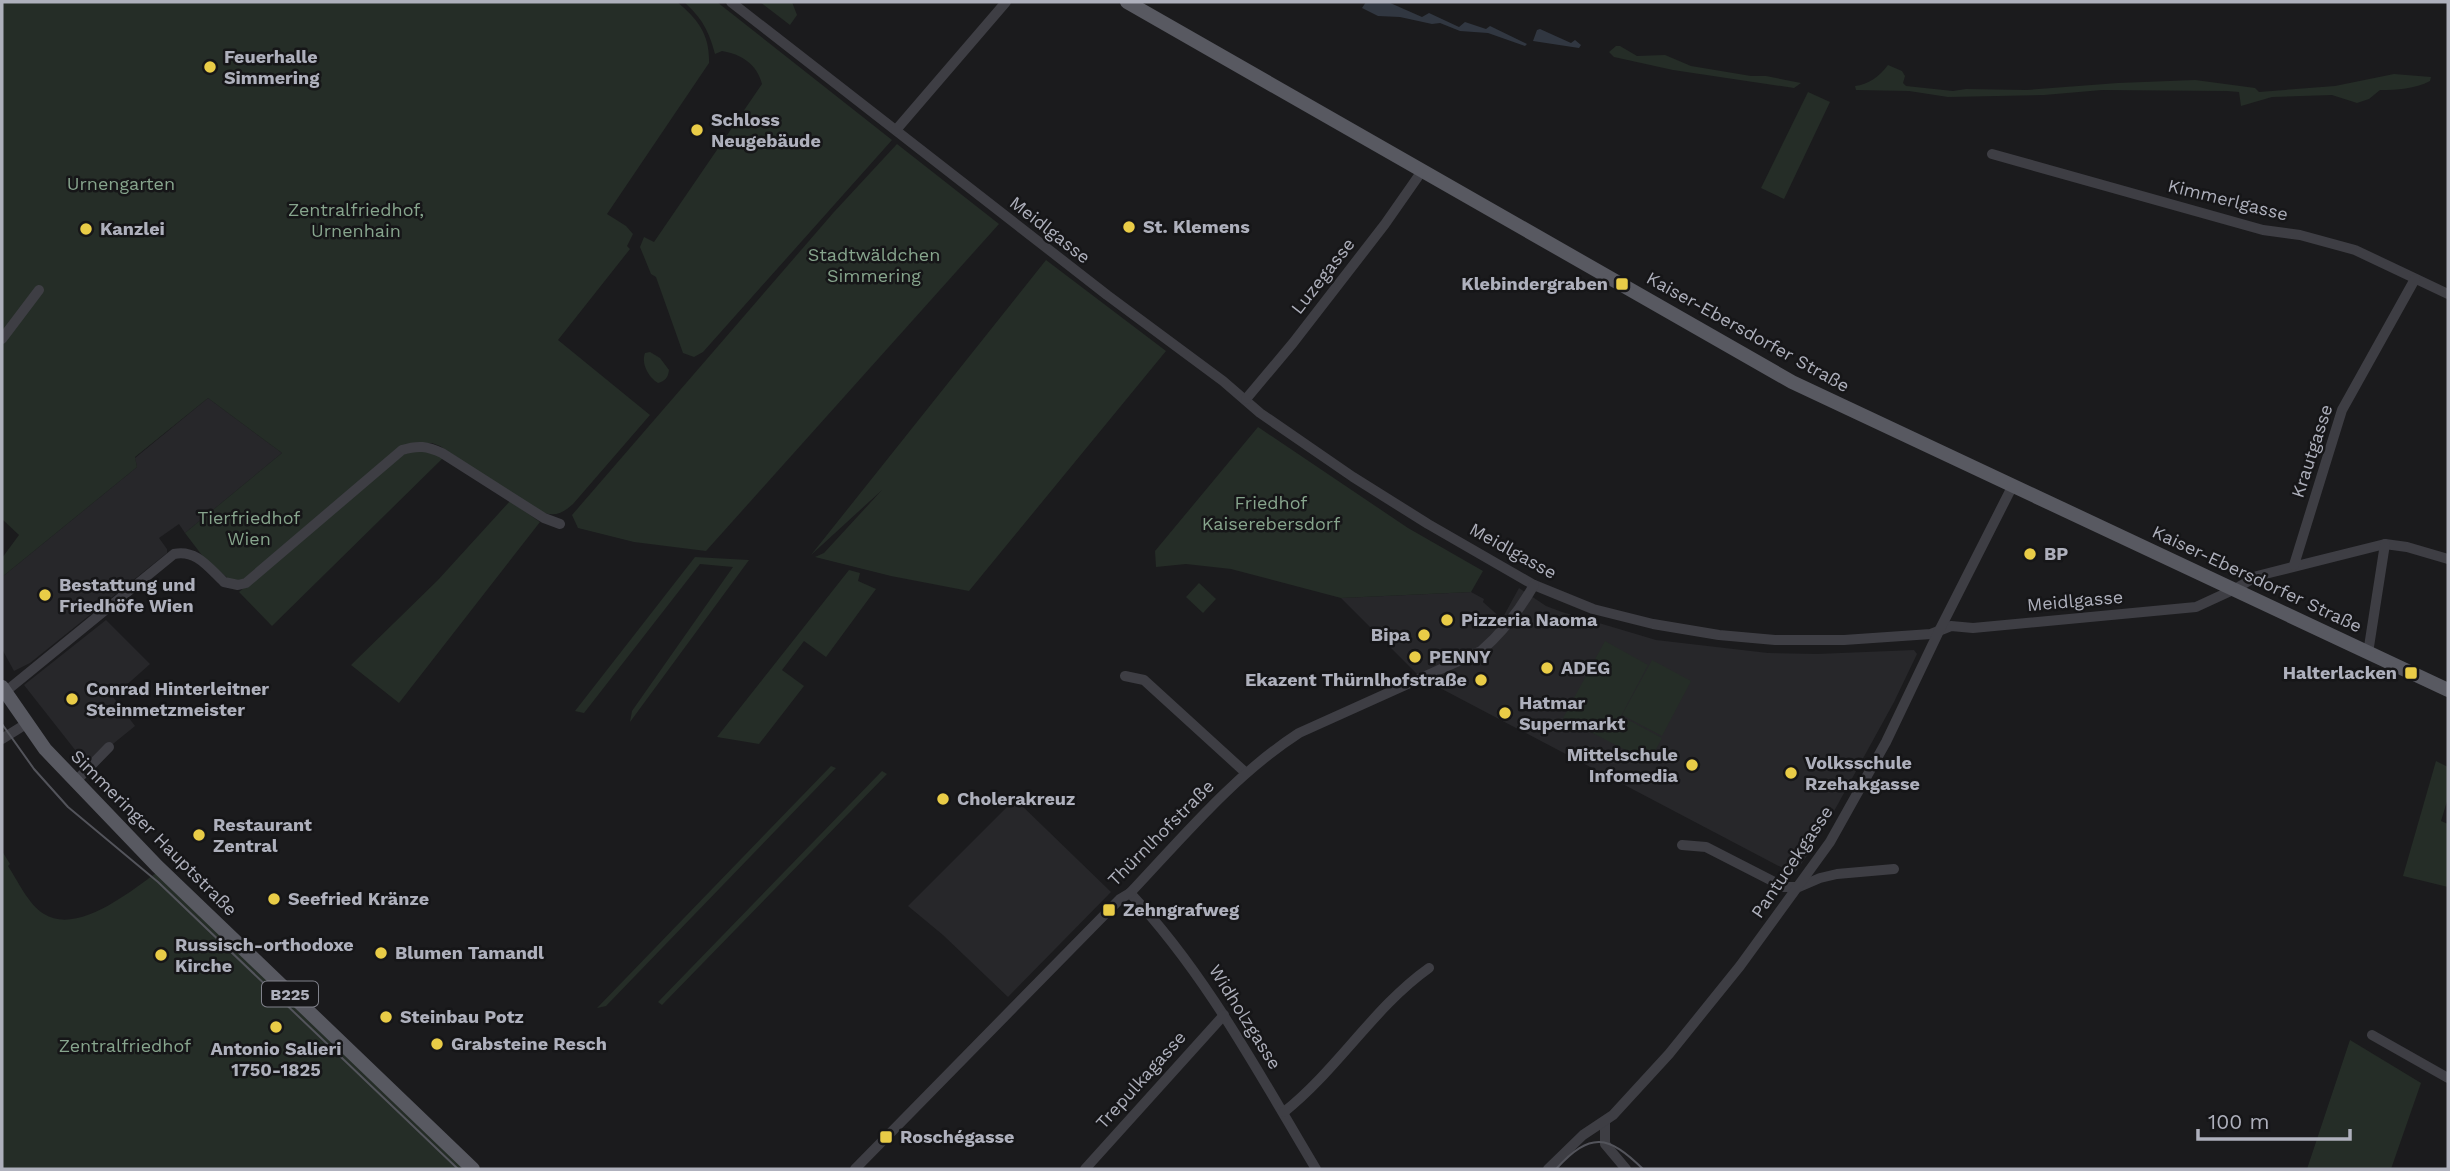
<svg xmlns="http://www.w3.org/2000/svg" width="2450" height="1171" viewBox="0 0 2450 1171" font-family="'Work Sans',sans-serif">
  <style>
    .built { fill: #27272a }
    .green { fill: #252d27 }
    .water { fill: #313741 }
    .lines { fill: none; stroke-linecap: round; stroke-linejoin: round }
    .minor { stroke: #3e3e44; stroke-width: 10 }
    .major { stroke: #585961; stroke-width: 14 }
    .tram { stroke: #53545b; stroke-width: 2 }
    .poi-dot { fill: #e9cc47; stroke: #161618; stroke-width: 2.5 }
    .labels { text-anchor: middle; stroke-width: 5; stroke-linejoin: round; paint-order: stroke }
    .shield { fill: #161618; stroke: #80828b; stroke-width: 2 }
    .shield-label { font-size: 16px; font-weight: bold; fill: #aeb0bc }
    .poi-label { font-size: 18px; font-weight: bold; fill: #aeb0bc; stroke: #161618; text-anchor: start }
    .park-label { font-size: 18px; fill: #87a58d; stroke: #161618 }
    .street-label { font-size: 18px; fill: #aeb0bc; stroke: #161618 }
  </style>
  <rect width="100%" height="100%" fill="#1b1b1d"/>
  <g class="built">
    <path d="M208 398 282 453 185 533 179 524 159 538 167 549V553L30 663 14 671 2 649V577L137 467 135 458Z"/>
    <path d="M1519 588 1546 606 1562 612 1656 640 1768 653 1817 654 1914 650 1917 654 1894 702 1838 804 1814 846 1794 874 1421 678 1341 598 1471 592 1484 599 1483 602 1502 619Z"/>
    <path d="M106 620 150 664 113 697 135 726 87 765 24 685Z"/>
    <path d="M1015 799 1111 892 1008 997 943 935 908 906Z"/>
  </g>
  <g class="green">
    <path d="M2 2H677C698 19 710 35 709 63L607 214 626 226 633 234 627 246 630 249 558 340 650 415 573 504C560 516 552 517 536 510L440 446 432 443H412L246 580H230L204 558 185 533 282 453 208 398 135 457 137 467 2 577V558L19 535 2 519Z"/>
    <path d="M684 2H717L892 140 703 352 694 357 683 353 656 277 651 274 640 247 644 237 654 242 762 84C757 64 741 54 722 51L715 54C709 31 702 18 684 2Z"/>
    <path d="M760 2H792L797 15 790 25Z"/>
    <path d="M1616 46H1620L1637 56 1665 55 1691 66 1751 76H1766L1801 83 1794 88 1673 70 1614 57 1609 52Z"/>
    <path d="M1888 65 1902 71 1905 76 1903 83 1906 86 1953 91 1966 89 2027 90 2118 83 2195 80 2255 88 2259 92 2335 86 2394 74 2431 77 2430 81C2415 89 2397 90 2380 90L2369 99 2357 103 2332 95 2272 97 2241 106 2239 92 2227 91 2102 90 2044 95 1948 97 1909 91 1856 90 1855 86C1868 85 1880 76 1888 65Z"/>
    <path d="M1808 92 1830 102 1784 199 1761 188Z"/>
    <path d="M897 144 999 224 706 551 634 542 578 528 572 515 834 212Z"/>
    <path d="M1046 260 1166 351 969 591 891 576 815 557 824 553 882 490 811 555Z"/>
    <path d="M650 352 660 358 669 370C668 378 665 381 658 383 648 377 641 363 645 353Z"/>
    <path d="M1258 427 1408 528 1483 571 1471 592 1341 598 1231 569 1186 564 1156 567 1155 551Z"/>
    <path d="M408 450H429L444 457 272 626 239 592Z"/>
    <path d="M510 501 540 522 399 703 351 665 438 580Z"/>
    <path d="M695 557 749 560 630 722 632 711 733 567 700 564 584 713 575 711Z"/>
    <path d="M849 570 860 573 858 581 876 589 826 657 804 641 782 670 804 686 759 744 717 737Z"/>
    <path d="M1199 583 1216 599 1203 613 1186 597Z"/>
    <path d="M1605 641 1648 665 1621 716 1662 738 1649 762 1563 718Z"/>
    <path d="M1652 660 1691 681 1662 736 1622 715Z"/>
    <path d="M2436 761 2448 767V798L2441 821 2448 824V887L2403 876Z"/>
    <path d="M831 766 836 768 606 1006 597 1008Z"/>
    <path d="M882 771 887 774 662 1005 658 1002Z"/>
    <path d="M2 851 10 864 8 866C18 881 28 904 44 914 77 935 130 892 156 873L465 1169H2Z"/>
    <path d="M2350 1040 2421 1083 2391 1169H2307Z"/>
  </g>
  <g class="water">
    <path d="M1366 2H1388L1422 17 1429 13 1459 27 1465 22 1486 29 1490 26 1527 44 1525 46 1488 33 1460 31 1440 23 1432 24 1400 17 1378 16 1362 8Z"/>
    <path d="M1540 29 1571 43 1575 40 1581 45 1579 48 1533 41 1537 30Z"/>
  </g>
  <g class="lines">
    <g class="minor">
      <path d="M731 2 1107 295 1223 381 1260 413 1353 477 1428 524 1534 585 1593 609 1653 624 1719 635 1775 640H1844L1931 634 1951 626 1973 628 2196 607 2235 589 2257 576 2385 544 2407 547 2448 559"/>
      <path d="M896 130 1006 2"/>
      <path d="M1992 154 2263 230 2300 235 2355 250 2448 294"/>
      <path d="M2 339 39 290"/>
      <path d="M1246 399 1293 343 1385 224 1422 171"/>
      <path d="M2294 565 2342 410 2415 279"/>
      <path d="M2368 653 2385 544"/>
      <path d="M1125 676 1144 680 1246 773"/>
      <path d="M5 692 174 554C196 549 209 568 224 582L238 585 246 583 402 450C418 445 427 446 442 453L544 518 560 524"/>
      <path d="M2 739 26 724"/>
      <path d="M75 782 109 747"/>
      <path d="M1682 845 1706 847 1784 887H1799L1820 878 1837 874 1894 869"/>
      <path d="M1130 893C1207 975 1259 1074 1316 1169"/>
      <path d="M2372 1035 2448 1078"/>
      <path d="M1284 1112C1338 1069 1374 1007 1429 968"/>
      <path d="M1605 1121V1144L1626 1169"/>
      <path d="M855 1169 1120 899 1130 893C1183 837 1234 775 1299 733L1481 651C1504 631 1519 611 1534 585"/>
      <path d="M1085 1169 1224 1015"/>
      <path d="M1548 1169 1583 1135 1613 1115 1669 1054 1740 966 1830 842 1886 742 1940 629 2012 487"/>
    </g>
    <g class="major">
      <path d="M1127 2 1792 382 2448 690"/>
      <path d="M2 687 45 749 157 866 473 1169"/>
    </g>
    <g class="tram">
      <path d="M2 724 34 769 68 807 158 882 458 1169"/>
      <path d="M1556 1169C1591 1131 1608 1135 1643 1169"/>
    </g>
  </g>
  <g class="poi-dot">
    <circle cx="210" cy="67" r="7"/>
    <circle cx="697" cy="130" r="7"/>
    <circle cx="1129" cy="227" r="7"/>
    <circle cx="86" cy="229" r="7"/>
    <rect x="1615" y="277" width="14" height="14" rx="3.5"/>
    <circle cx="2030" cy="554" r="7"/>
    <circle cx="45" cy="595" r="7"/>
    <circle cx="1447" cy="620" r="7"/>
    <circle cx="1424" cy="635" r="7"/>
    <circle cx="1415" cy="657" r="7"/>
    <circle cx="1547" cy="668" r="7"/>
    <rect x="2404" y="666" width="14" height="14" rx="3.5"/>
    <circle cx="1481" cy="680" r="7"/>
    <circle cx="72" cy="699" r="7"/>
    <circle cx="1505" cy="713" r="7"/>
    <circle cx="1692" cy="765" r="7"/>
    <circle cx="1791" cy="773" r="7"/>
    <circle cx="943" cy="799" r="7"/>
    <circle cx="199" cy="835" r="7"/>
    <circle cx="274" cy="899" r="7"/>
    <rect x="1102" y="903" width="14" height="14" rx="3.5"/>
    <circle cx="381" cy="953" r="7"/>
    <circle cx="161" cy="955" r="7"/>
    <circle cx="386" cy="1017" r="7"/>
    <circle cx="276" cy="1027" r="7"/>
    <circle cx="437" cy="1044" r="7"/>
    <rect x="879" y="1130" width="14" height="14" rx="3.5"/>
  </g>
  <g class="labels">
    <rect class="shield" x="262" y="981.5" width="56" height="25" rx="5"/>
    <g class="shield-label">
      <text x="290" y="1000">B225</text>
    </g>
    <g class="poi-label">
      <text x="224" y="63">Feuerhalle<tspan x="224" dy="21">Simmering</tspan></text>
      <text x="711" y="126">Schloss<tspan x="711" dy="21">Neugebäude</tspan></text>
      <text x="1143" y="233">St. Klemens</text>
      <text x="100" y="235">Kanzlei</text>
      <text x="1608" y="290" text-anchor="end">Klebindergraben</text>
      <text x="2044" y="560">BP</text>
      <text x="59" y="591">Bestattung und<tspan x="59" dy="21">Friedhöfe Wien</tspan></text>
      <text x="1461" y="626">Pizzeria Naoma</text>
      <text x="1410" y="641" text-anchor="end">Bipa</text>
      <text x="1429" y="663">PENNY</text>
      <text x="1561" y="674">ADEG</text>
      <text x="2397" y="679" text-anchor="end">Halterlacken</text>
      <text x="1467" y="686" text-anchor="end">Ekazent Thürnlhofstraße</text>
      <text x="86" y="695">Conrad Hinterleitner<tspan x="86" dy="21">Steinmetzmeister</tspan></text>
      <text x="1519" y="709">Hatmar<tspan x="1519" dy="21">Supermarkt</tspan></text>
      <text x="1678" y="761" text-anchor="end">Mittelschule<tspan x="1678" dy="21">Infomedia</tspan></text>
      <text x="1805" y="769">Volksschule<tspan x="1805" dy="21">Rzehakgasse</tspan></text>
      <text x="957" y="805">Cholerakreuz</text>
      <text x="213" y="831">Restaurant<tspan x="213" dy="21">Zentral</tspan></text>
      <text x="288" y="905">Seefried Kränze</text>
      <text x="1123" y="916">Zehngrafweg</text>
      <text x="175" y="951">Russisch-orthodoxe<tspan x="175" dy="21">Kirche</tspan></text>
      <text x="395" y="959">Blumen Tamandl</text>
      <text x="400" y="1023">Steinbau Potz</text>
      <text x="451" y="1050">Grabsteine Resch</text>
      <text x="276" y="1055" text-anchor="middle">Antonio Salieri<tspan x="276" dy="21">1750-1825</tspan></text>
      <text x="900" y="1143">Roschégasse</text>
    </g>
    <g class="park-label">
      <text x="121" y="190">Urnengarten</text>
      <text x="356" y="216">Zentralfriedhof,<tspan x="356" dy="21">Urnenhain</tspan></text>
      <text x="874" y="261">Stadtwäldchen<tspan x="874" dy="21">Simmering</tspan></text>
      <text x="1271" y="509">Friedhof<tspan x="1271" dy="21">Kaiserebersdorf</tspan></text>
      <text x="249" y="524">Tierfriedhof<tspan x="249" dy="21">Wien</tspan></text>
      <text x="125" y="1052">Zentralfriedhof</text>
    </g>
    <g class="street-label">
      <text transform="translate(2228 200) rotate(14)" y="6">Kimmerlgasse</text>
      <text transform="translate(1050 230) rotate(38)" y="6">Meidlgasse</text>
      <text transform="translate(1323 276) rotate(-52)" y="6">Luzegasse</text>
      <text transform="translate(1748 332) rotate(29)" y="6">Kaiser-Ebersdorfer Straße</text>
      <text transform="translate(2312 451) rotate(-72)" y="6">Krautgasse</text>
      <text transform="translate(1513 551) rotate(29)" y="6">Meidlgasse</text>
      <text transform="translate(2257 579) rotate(25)" y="6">Kaiser-Ebersdorfer Straße</text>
      <text transform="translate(2075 601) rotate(-5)" y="6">Meidlgasse</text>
      <text transform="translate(154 833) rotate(45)" y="6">Simmeringer Hauptstraße</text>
      <text transform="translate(1161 833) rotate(-45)" y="6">Thürnlhofstraße</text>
      <text transform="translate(1792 862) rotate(-56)" y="6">Pantucekgasse</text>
      <text transform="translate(1245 1017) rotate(58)" y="6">Widholzgasse</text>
      <text transform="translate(1141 1080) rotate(-48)" y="6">Trepulkagasse</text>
    </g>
  </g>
  <rect width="2450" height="1171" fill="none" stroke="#aeb0bc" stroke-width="7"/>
  <path d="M2198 1129v10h152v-10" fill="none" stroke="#aeb0bc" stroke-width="3.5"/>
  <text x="2208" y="1129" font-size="21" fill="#aeb0bc" stroke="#161618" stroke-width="5" paint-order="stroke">100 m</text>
</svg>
